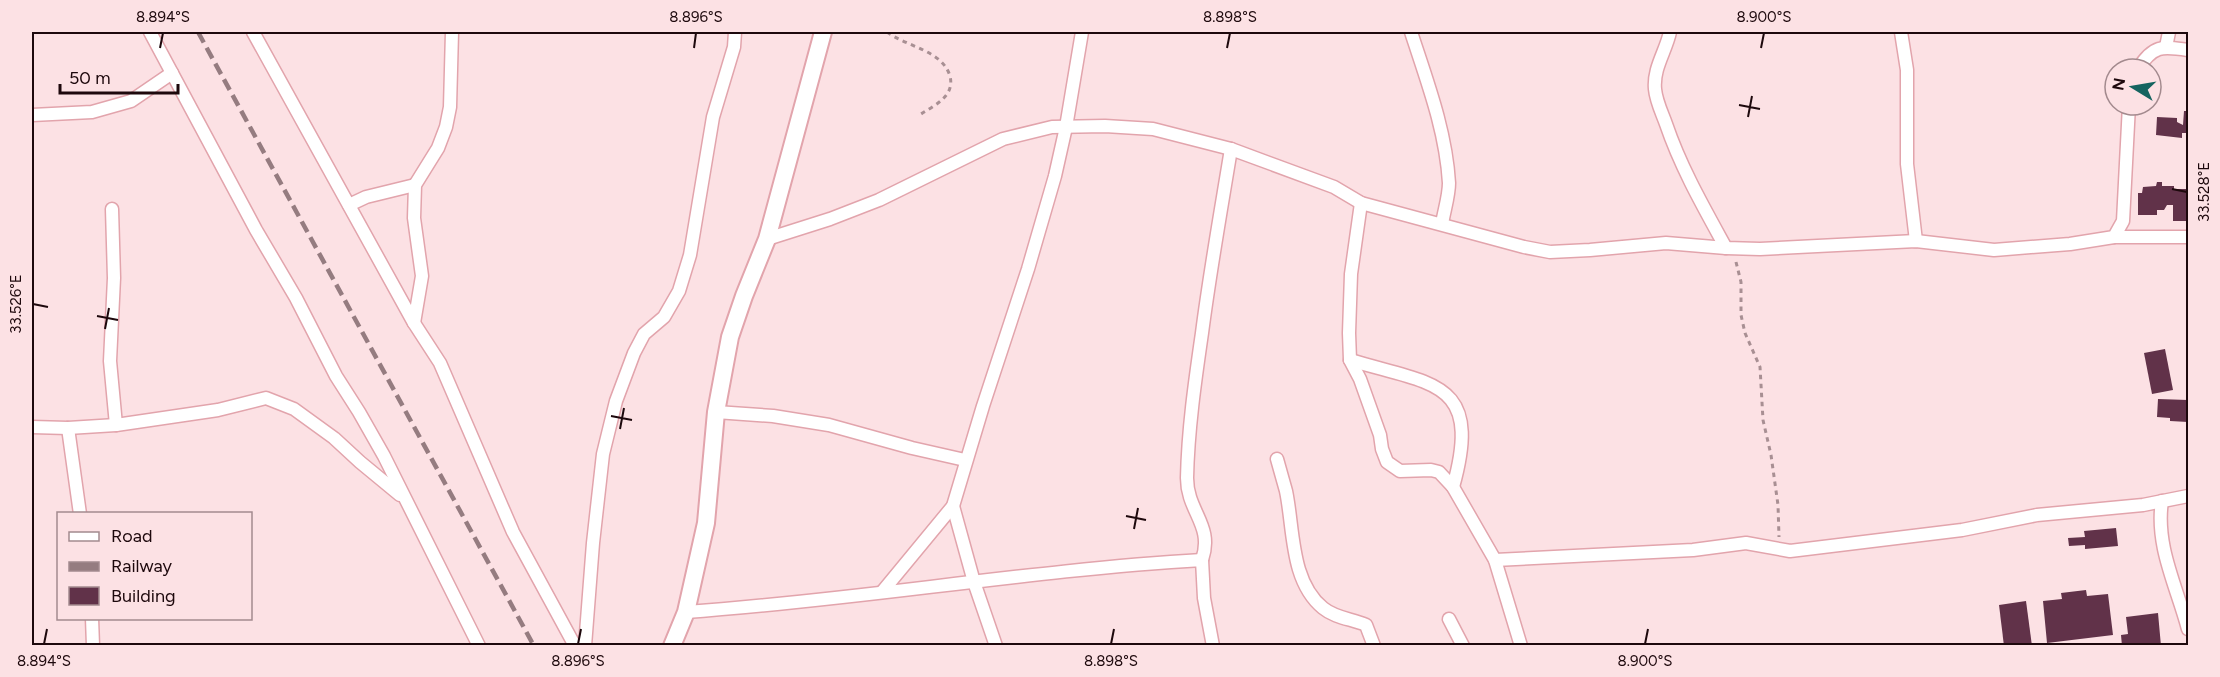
<svg xmlns="http://www.w3.org/2000/svg" width="2220" height="677" viewBox="0 0 2220 677" font-family="Figtree,sans-serif">
  <style>
    .building { fill: #613249 }
    .lines { fill: none; stroke-linecap: round; stroke-linejoin: round }
    .minor-casing { stroke: #e2a4ac; stroke-width: 15 }
    .tertiary-casing { stroke: #e2a4ac; stroke-width: 20 }
    .path { stroke: #a88f93; stroke-width: 3; stroke-dasharray: 4.5 4.5; stroke-linecap: butt }
    .minor { stroke: #fff; stroke-width: 12 }
    .tertiary { stroke: #fff; stroke-width: 16 }
    .rail { stroke: #957c80; stroke-width: 4.5; stroke-dasharray: 12 6; stroke-linecap: butt }
    .ticks { fill: none; stroke: #1d080c; stroke-width: 2 }
    .neatline { fill: none; stroke: #1d080c; stroke-width: 2 }
    .ticks-label { font-size: 15px; text-anchor: middle; fill: #1d080c }
  </style>
  <rect width="100%" height="100%" fill="#fce1e4"/>
  <g class="building">
    <path d="M2184 111H2188V133H2182V138L2156 135 2157 117 2177 118V122L2183 125Z"/>
    <path d="M2157 182H2162V186H2174V189H2188V221H2173V205H2167L2164 210H2157V215H2138V193H2142L2143 187 2156 186Z"/>
    <path d="M2165 349 2173 390 2152 394 2144 353Z"/>
    <path d="M2158 399 2188 400V422L2170 421V418L2157 417Z"/>
    <path d="M2116 528 2118 546 2085 549V545L2069 546 2068 538 2085 537 2084 531Z"/>
    <path d="M2086 590 2087 596 2108 594 2113 635 2047 643 2043 601 2062 599 2061 593Z"/>
    <path d="M2026 601 2032 646H2004L1999 605Z"/>
    <path d="M2158 613 2161 646H2122L2121 635 2128 634 2126 617Z"/>
  </g>
  <g class="lines">
    <defs>
      <g id="minor">
        <path d="M150 32 256 230 296 298 336 376 359 412 384 456 479 646"/>
        <path d="M253 32 414 323 440 363 513 532 575 646"/>
        <path d="M1411 32C1427 81 1446 131 1449 183 1449 196 1444 211 1442 224"/>
        <path d="M1670 32C1666 51 1653 68 1655 89 1656 101 1662 113 1666 124 1681 168 1704 208 1726 248"/>
        <path d="M1901 32 1907 70V164L1916 241"/>
        <path d="M2166 47 2169 32"/>
        <path d="M2138 69C2153 45 2162 46 2188 50"/>
        <path d="M32 115 92 112 131 101 172 73"/>
        <path d="M1361 203 1351 274 1349 333 1350 360 1360 379 1380 435 1382 449 1387 462 1400 471 1431 470 1439 472 1453 487 1495 560 1521 646"/>
        <path d="M349 205 366 197 415 185"/>
        <path d="M112 209 114 278 110 361 116 425"/>
        <path d="M2114 237H2188"/>
        <path d="M767 239 830 219 879 200 1003 139 1052 127 1105 126 1153 129 1231 149 1334 187 1361 203 1524 247 1550 252 1590 250 1666 243 1726 248 1760 249 1916 241 1994 250 2070 244 2114 237 2123 221 2129 105"/>
        <path d="M414 323 422 276 414 218 415 185 438 148 446 127 450 107 452 32"/>
        <path d="M1350 360C1433 385 1483 380 1453 487"/>
        <path d="M716 412 773 416 829 425 912 448 965 460"/>
        <path d="M32 427 68 428 116 425 218 410 266 398 294 409 334 438 360 462 400 495"/>
        <path d="M68 428 80 514"/>
        <path d="M1277 459C1280 470 1283 480 1286 491 1294 529 1290 581 1323 608 1335 618 1352 619 1366 625L1374 646"/>
        <path d="M2162 501C2155 546 2177 587 2188 629"/>
        <path d="M953 506 974 582 996 646"/>
        <path d="M1202 560C1214 525 1187 512 1187 478 1188 430 1195 381 1202 333 1210 271 1221 210 1231 149"/>
        <path d="M1495 560 1693 550 1746 543 1790 551 1962 530 2037 515 2143 505 2188 496"/>
        <path d="M882 592 953 506 983 406 1028 269 1055 176 1066 127 1082 32"/>
        <path d="M686 612C859 600 1029 570 1202 560L1204 598 1213 646"/>
        <path d="M92 618 93 646"/>
        <path d="M1449 619 1463 646"/>
        <path d="M585 646 593 543 603 454 616 401 634 353 644 334 664 317 679 291 690 255 713 117 734 47 735 32"/>
      </g>
      <path id="tertiary" d="M672 646 686 612 706 523 716 412 730 337 744 296 767 239 823 32"/>
    </defs>
    <use href="#minor" class="minor-casing"/>
    <use href="#tertiary" class="tertiary-casing"/>
    <g class="path">
      <path d="M887 32C907 47 942 50 950 76 955 96 935 105 921 114"/>
      <path d="M1736 262 1741 282V315L1745 333 1760 367 1763 420 1771 455 1778 505 1779 537"/>
    </g>
    <use href="#minor" class="minor"/>
    <use href="#tertiary" class="tertiary"/>
    <path class="rail" d="M198 32 534 646"/>
  </g>
  <path class="ticks" d="M160 48 163 33M694 48 696 33M1227 48 1230 33M1761 48 1764 33M1739 105 1760 109M1748 117 1752 96M2172 189 2187 192M33 304 48 307M97 316 118 320M105 329 109 308M611 416 632 420M620 429 624 408M1126 516 1146 520M1134 529 1138 508M44 644 47 629M578 644 581 629M1111 644 1114 629M1645 644 1648 629"/>
  <rect width="2220" height="677" fill="none" stroke="#fce1e4" stroke-width="66"/>
  <rect x="57" y="512" width="195" height="108" fill="#fce1e4" stroke="#a38a8e" stroke-width="1.5"/>
  <rect x="69" y="532" width="30" height="9" fill="#ffffff" stroke="#a38a8e" stroke-width="1.5"/>
  <text x="111" y="542" font-size="18" fill="#1d080c">Road</text>
  <rect x="69" y="562" width="30" height="9" fill="#957c80" stroke="#a38a8e" stroke-width="1.5"/>
  <text x="111" y="572" font-size="18" fill="#1d080c">Railway</text>
  <rect x="69" y="587" width="30" height="18" fill="#613249" stroke="#a38a8e" stroke-width="1.5"/>
  <text x="111" y="602" font-size="18" fill="#1d080c">Building</text>
  <g transform="translate(2133 87) rotate(281)"><circle r="28" fill="#fce1e4" stroke="#a38a8e" stroke-width="1.5"/>
  <path d="M0-4.5L10 22L0 15L-10 22Z" fill="#156460"/>
  <text y="-9" font-size="16" font-weight="bold" text-anchor="middle" fill="#1d080c">N</text>
  </g>
  <path d="M60 84v9h118v-9" fill="none" stroke="#1d080c" stroke-width="3"/>
  <text x="69" y="84" font-size="18" fill="#1d080c" stroke="#fce1e4" stroke-width="4.5" paint-order="stroke">50 m</text>
  <rect x="33" y="33" width="2154" height="611" class="neatline"/>
  <g class="ticks-label">
    <text x="163" y="22">8.894°S</text>
    <text x="696" y="22">8.896°S</text>
    <text x="1230" y="22">8.898°S</text>
    <text x="1764" y="22">8.900°S</text>
    <text transform="translate(2204 192) rotate(-90)" y="5">33.528°E</text>
    <text transform="translate(16 304) rotate(-90)" y="5">33.526°E</text>
    <text x="44" y="666">8.894°S</text>
    <text x="578" y="666">8.896°S</text>
    <text x="1111" y="666">8.898°S</text>
    <text x="1645" y="666">8.900°S</text>
  </g>
</svg>
